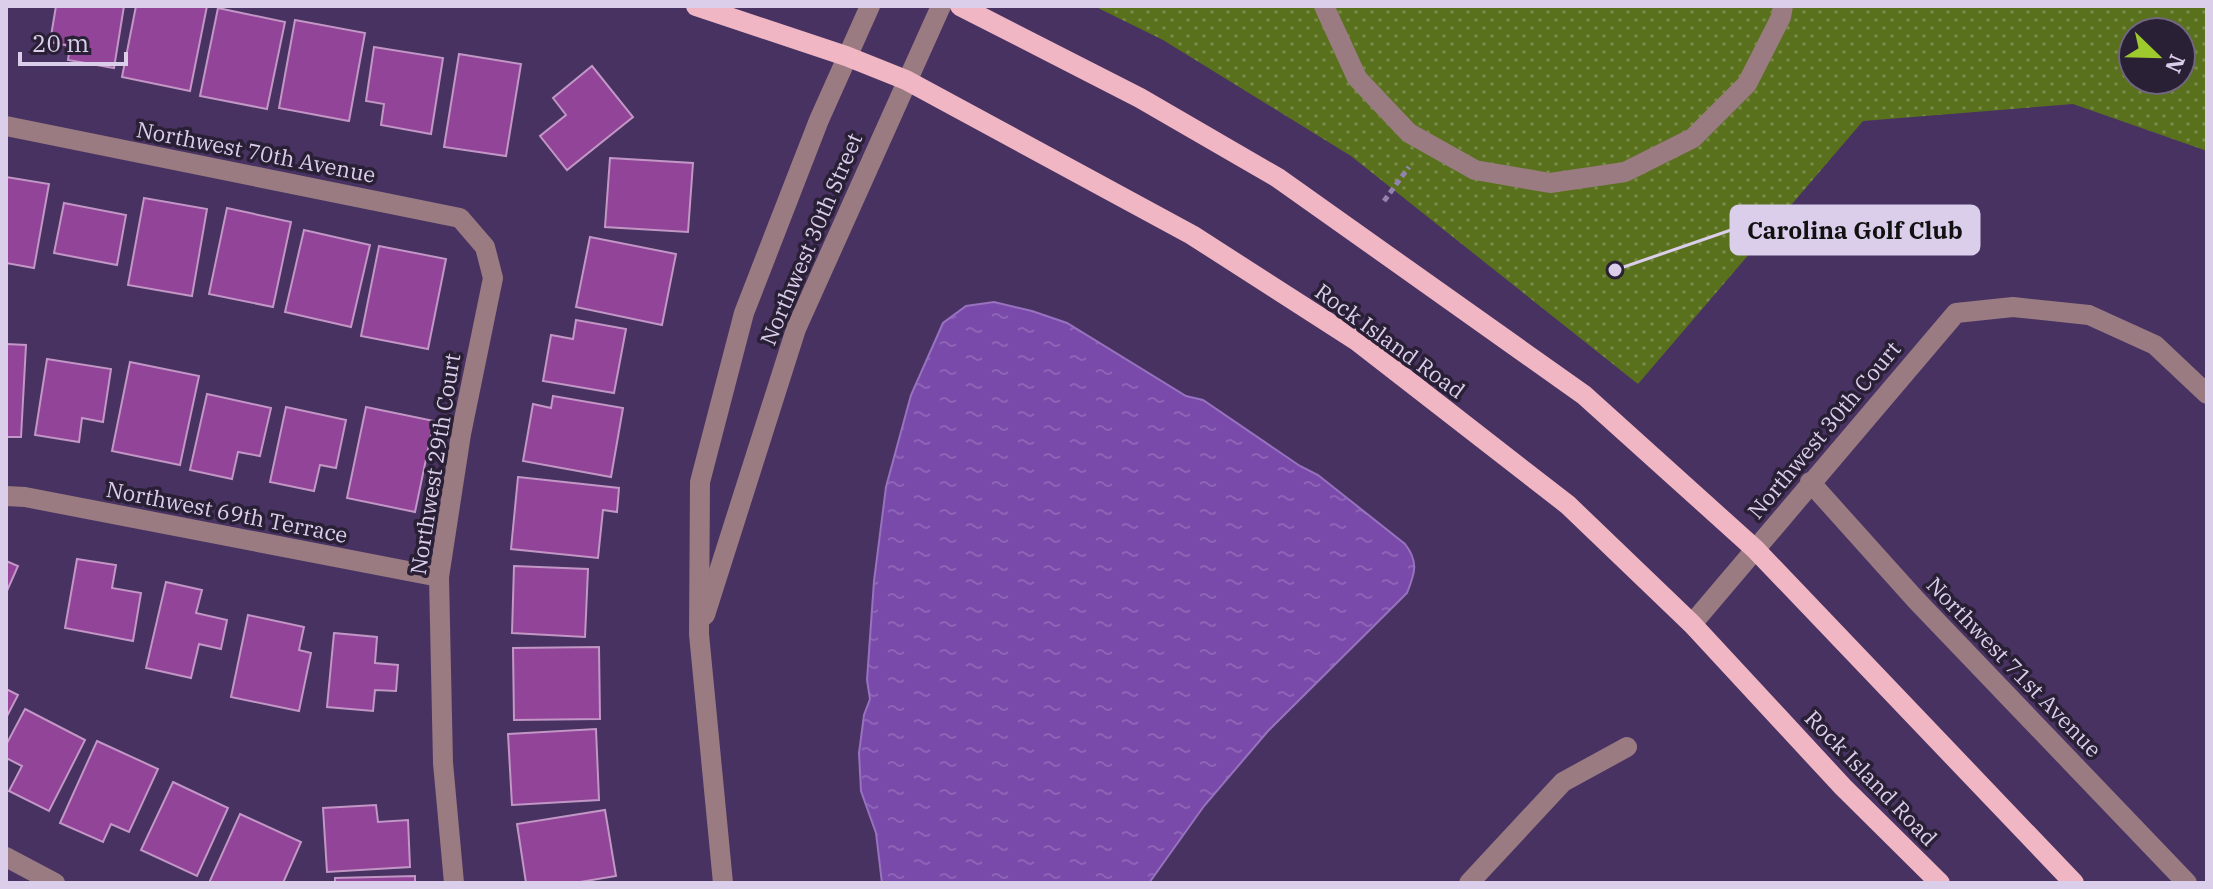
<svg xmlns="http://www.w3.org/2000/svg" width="2213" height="889" viewBox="0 0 2213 889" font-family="'IBM Plex Serif',serif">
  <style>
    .grass { fill: url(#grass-dots); fill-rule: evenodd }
    .water { fill: url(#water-ripples); stroke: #9772be; stroke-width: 2 }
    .building { fill: #914498; stroke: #c296c5; stroke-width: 2 }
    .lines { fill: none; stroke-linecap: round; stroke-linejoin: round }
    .path { stroke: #9382a9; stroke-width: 5; stroke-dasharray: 6 4; stroke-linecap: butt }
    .minor { stroke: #997b81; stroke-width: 20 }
    .major { stroke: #f1b6c3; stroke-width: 20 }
    .labels { text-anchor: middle; stroke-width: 7; stroke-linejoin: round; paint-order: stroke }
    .street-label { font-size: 22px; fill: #daceeb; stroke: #2a2036 }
    .leader { fill: none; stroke: #daceeb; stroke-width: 3 }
    .callout-dot { fill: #daceeb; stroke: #2a2036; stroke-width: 3 }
    .callout { fill: #daceeb; stroke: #daceeb; stroke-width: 3 }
    .callout-label { font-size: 24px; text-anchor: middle; font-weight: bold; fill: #111 }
  </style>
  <defs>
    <pattern id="grass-dots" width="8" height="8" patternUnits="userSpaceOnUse" patternTransform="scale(2)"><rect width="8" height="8" fill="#59711c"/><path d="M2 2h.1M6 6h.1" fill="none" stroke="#788a48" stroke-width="1.8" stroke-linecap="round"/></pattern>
    <pattern id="water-ripples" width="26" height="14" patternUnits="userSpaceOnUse" patternTransform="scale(2)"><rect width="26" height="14" fill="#7a4aaa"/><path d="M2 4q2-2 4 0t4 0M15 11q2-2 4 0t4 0" fill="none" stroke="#8c63b6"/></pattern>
  </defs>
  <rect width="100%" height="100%" fill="#483262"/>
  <path class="grass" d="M1094 6H2207V151L2073 104 1863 121 1638 384 1351 156 1163 40ZM2133 32H2181V80H2133Z"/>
  <path class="water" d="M994 302 1032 311 1067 323 1186 396 1203 400 1300 466 1318 475 1405 544C1419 562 1415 573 1407 593L1268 731 1204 806 1149 883H882L876 833 861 791 859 753 864 715 870 699 867 680 874 581 886 487 911 395 943 323 966 306Z"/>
  <g class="building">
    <path d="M56 6H124L114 68 68 60 70 46 50 42Z"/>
    <path d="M136 6H207L190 91 122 77Z"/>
    <path d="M218 8 285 22 267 109 200 96Z"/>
    <path d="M295 20 365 33 349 121 279 108Z"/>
    <path d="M374 47 443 58 431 134 381 125 384 104 366 101Z"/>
    <path d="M459 54 521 64 506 156 444 147Z"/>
    <path d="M592 66 633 117 567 170 540 136 566 115 553 98Z"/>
    <path d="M610 158 693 163 688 232 605 227Z"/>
    <path d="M6 177 49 184 34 268 6 263Z"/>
    <path d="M144 198 207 209 192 296 128 285Z"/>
    <path d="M64 203 126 215 117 265 54 253Z"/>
    <path d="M227 208 291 222 273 307 209 294Z"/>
    <path d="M304 230 370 245 351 327 285 312Z"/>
    <path d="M590 237 676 254 662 325 576 307Z"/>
    <path d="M379 246 446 259 428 349 361 336Z"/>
    <path d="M576 320 626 329 614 393 543 381 551 335 573 339Z"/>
    <path d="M6 344 26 345 21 437H6Z"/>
    <path d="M47 359 111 369 103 422 82 418 79 442 35 435Z"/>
    <path d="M130 362 199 376 180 465 112 451Z"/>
    <path d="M207 394 271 408 260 456 238 452 232 479 190 470Z"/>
    <path d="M553 396 623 408 611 477 523 461 533 404 551 408Z"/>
    <path d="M286 407 346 420 336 468 320 465 314 491 270 482Z"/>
    <path d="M366 407 434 421 415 512 347 498Z"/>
    <path d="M518 477 619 488 617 512 603 510 598 558 511 549Z"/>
    <path d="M77 559 116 565 112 588 141 593 133 641 65 628Z"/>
    <path d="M6 561 18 566 6 593Z"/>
    <path d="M514 566 588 569 585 637 512 633Z"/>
    <path d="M166 582 202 590 196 613 227 620 221 649 199 644 191 678 146 668Z"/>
    <path d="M248 615 304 627 299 650 311 653 299 711 231 697Z"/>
    <path d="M334 633 377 637 375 663 398 665 396 691 375 690 373 711 327 707Z"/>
    <path d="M599 647 600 719 514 720 513 648Z"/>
    <path d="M6 689 18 695 6 718Z"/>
    <path d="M25 709 85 740 49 811 9 791 22 766 6 758V745Z"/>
    <path d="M596 729 599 800 512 805 508 734Z"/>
    <path d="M97 741 158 769 129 832 111 824 103 842 60 823Z"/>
    <path d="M173 782 228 808 197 876 141 850Z"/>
    <path d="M376 805 378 822 408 820 410 867 327 872 323 808Z"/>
    <path d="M605 810 616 876 574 883H526L517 824Z"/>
    <path d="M240 814 301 842 283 883H209Z"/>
    <path d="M415 876V883H335V878Z"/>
  </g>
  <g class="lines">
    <path class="path" d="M1384 201 1409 167"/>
    <g class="minor">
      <path d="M1324 6 1357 78 1409 133 1475 170 1550 183 1625 172 1693 138 1747 84 1781 17 1783 6"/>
      <path d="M6 126 460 218 485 247 493 278 461 434 439 577 443 763 454 883"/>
      <path d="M1810 482 1916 600 2187 883"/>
      <path d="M6 496 25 497 439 577"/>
      <path d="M705 615 796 329 941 6"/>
      <path d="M1692 624 1956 313 2013 307 2089 315 2155 345 2207 394"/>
      <path d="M6 857 55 883"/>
      <path d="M723 883 699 634 700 482 744 313 819 120 870 6"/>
      <path d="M1469 883 1563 782 1627 747"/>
    </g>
    <g class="major">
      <path d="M696 6 846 56 906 80 1192 235 1357 341 1568 505 1692 624 1843 787 1940 883"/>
      <path d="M960 6 1140 98 1278 178 1584 395 1755 549 2074 883"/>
    </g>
  </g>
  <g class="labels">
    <g class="street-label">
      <text transform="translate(256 152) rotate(11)" y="8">Northwest 70th Avenue</text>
      <text transform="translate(811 239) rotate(-67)" y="8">Northwest 30th Street</text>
      <text transform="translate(1390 341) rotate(36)" y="8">Rock Island Road</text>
      <text transform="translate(1824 430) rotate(-50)" y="8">Northwest 30th Court</text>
      <text transform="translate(435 464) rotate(-81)" y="8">Northwest 29th Court</text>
      <text transform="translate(227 512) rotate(11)" y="8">Northwest 69th Terrace</text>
      <text transform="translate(2014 667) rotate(46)" y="8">Northwest 71st Avenue</text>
      <text transform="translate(1871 778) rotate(46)" y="8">Rock Island Road</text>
    </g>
  </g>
  <path class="leader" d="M1615 270L1731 230"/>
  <circle class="callout-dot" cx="1615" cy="270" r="8"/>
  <rect class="callout" x="1731" y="206" width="248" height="48" rx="8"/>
  <g class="callout-label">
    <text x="1855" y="239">Carolina Golf Club</text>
  </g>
  <rect width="2213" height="889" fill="none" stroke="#daceeb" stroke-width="16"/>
  <g transform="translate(2157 56) rotate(113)"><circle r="38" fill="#2a2036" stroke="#70667e" stroke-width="2"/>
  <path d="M0-6L14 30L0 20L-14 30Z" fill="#9fca2d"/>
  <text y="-12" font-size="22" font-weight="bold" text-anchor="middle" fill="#daceeb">N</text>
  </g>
  <path d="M20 52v12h106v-12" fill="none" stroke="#daceeb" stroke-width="4"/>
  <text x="32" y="52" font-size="24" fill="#daceeb" stroke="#2a2036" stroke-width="6" paint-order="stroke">20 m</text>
</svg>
